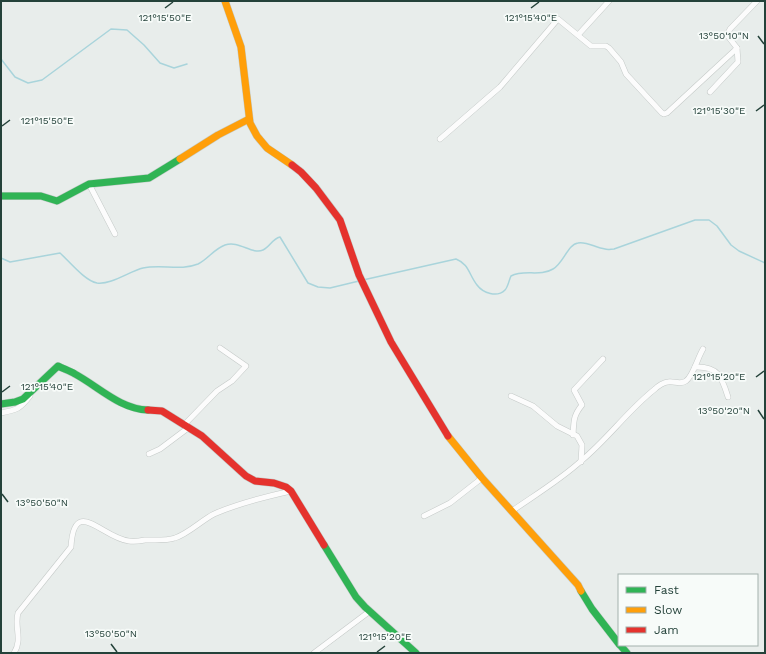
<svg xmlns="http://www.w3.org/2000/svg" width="766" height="654" viewBox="0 0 766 654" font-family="'Work Sans',sans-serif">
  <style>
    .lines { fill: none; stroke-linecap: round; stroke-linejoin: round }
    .stream { stroke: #a9d4db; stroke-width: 1.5 }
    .street-casing { stroke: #c5cac8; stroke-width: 6 }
    .fast-casing { stroke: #c3cbc8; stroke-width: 8 }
    .slow-casing { stroke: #c3cbc8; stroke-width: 8 }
    .jam-casing { stroke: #c3cbc8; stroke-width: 8 }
    .street { stroke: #fcfcfc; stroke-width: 5 }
    .fast { stroke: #30b455; stroke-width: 7 }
    .slow { stroke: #ff9f0a; stroke-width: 7 }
    .jam { stroke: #e5322d; stroke-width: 7 }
    .ticks { fill: none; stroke: #24423a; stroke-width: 1.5 }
    .ticks-label { font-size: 10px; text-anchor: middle; fill: #24423a; stroke: #f7fbf9; stroke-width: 3.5; stroke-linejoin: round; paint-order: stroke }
  </style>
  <rect width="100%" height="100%" fill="#e8edeb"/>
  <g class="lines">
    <g class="stream">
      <path d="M1 59 15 77 28 83 42 80 111 29 127 30 144 45 160 63 174 68 187 64"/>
      <path d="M1 258 10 262 60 253C69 261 85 281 97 283 111 285 130 271 143 268 161 264 181 271 198 264 208 259 214 249 225 245 239 240 252 255 263 250 270 247 272 239 280 237L308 283 318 287 330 288 359 281"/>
      <path d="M363 280 456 259C469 264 469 275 477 285 483 293 497 298 505 290 508 287 509 280 511 276 524 269 540 277 553 269 563 264 568 244 578 243 586 241 596 248 605 249 608 250 611 249 614 249L695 220H709L717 226 731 245 739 251 765 263"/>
    </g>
    <defs>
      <g id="street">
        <path d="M578 35 609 1"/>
        <path d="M710 92 738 62 737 48"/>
        <path d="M440 139 500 87 558 19 591 46H606L609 48 621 62 626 74 662 113 664 114 667 113 734 51 737 48 727 35 730 29 757 1"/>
        <path d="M89 184 115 234"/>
        <path d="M695 367C719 366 722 378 728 397"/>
        <path d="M511 396 533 406 557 426 577 436 582 445 581 462"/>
        <path d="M1 413C17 410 20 409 30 396"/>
        <path d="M184 425 217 391 232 381 246 366 220 348"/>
        <path d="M573 435C574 421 573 416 582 405L574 390 603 359"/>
        <path d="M149 454 160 449 188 428"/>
        <path d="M512 511C535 495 560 480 581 461 608 439 628 410 655 389 658 386 664 382 668 382 674 381 681 385 686 381 693 376 698 357 703 349"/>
        <path d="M424 516 450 503 482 478"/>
        <path d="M14 653C23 639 14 627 18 613L71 547C74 495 102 538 129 541 134 542 140 541 145 540 154 540 166 541 175 538 188 534 202 520 214 514 239 503 264 497 291 491"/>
        <path d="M314 653 370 611"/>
      </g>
      <g id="fast">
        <path d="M1 196H41L57 201 89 184 149 178 180 159"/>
        <path d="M1 404 15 402 23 399 58 366C64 369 70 371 75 374 99 387 120 409 148 410"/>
        <path d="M324 545 356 597 365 607 416 653"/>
        <path d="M581 591 592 609 619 644"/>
        <path d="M620 645 627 653"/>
      </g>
      <g id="slow">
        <path d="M225 1 241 47 250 123 257 136 267 148 292 165"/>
        <path d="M180 159 218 135 249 119"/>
        <path d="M448 436 482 478 578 585 581 591"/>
      </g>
      <g id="jam">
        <path d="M292 165 301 172 316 188 340 220 359 275 391 342 448 436"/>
        <path d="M148 410 162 411 202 436 246 476 255 481 274 483 286 487 291 491 324 545"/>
      </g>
    </defs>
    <use href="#street" class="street-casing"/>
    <use href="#fast" class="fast-casing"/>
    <use href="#slow" class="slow-casing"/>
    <use href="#jam" class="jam-casing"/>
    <use href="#street" class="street"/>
    <use href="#fast" class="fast"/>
    <use href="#slow" class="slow"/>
    <use href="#jam" class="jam"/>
  </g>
  <path class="ticks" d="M165 8 173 2M531 8 539 2M758 36 764 44M756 111 764 105M2 126 10 120M756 377 764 371M2 392 10 386M758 410 764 419M2 494 8 502M111 644 117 652M377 652 385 646"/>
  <g class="ticks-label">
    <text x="165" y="21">121°15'50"E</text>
    <text x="531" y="21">121°15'40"E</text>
    <text x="724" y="39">13°50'10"N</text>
    <text x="719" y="114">121°15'30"E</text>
    <text x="47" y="124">121°15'50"E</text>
    <text x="719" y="380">121°15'20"E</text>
    <text x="47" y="390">121°15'40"E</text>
    <text x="724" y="414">13°50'20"N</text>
    <text x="42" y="506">13°50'50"N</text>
    <text x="111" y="637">13°50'50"N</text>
    <text x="385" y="640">121°15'20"E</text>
  </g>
  <rect width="766" height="654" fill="none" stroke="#24423a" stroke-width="4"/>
  <rect x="618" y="574" width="140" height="72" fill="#f7fbf9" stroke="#a3b1ad"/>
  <rect x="626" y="587" width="20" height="6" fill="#30b455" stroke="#a3b1ad"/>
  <text x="654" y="594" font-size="12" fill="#24423a">Fast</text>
  <rect x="626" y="607" width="20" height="6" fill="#ff9f0a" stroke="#a3b1ad"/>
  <text x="654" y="614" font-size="12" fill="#24423a">Slow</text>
  <rect x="626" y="627" width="20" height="6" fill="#e5322d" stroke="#a3b1ad"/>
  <text x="654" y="634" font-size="12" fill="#24423a">Jam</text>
</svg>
